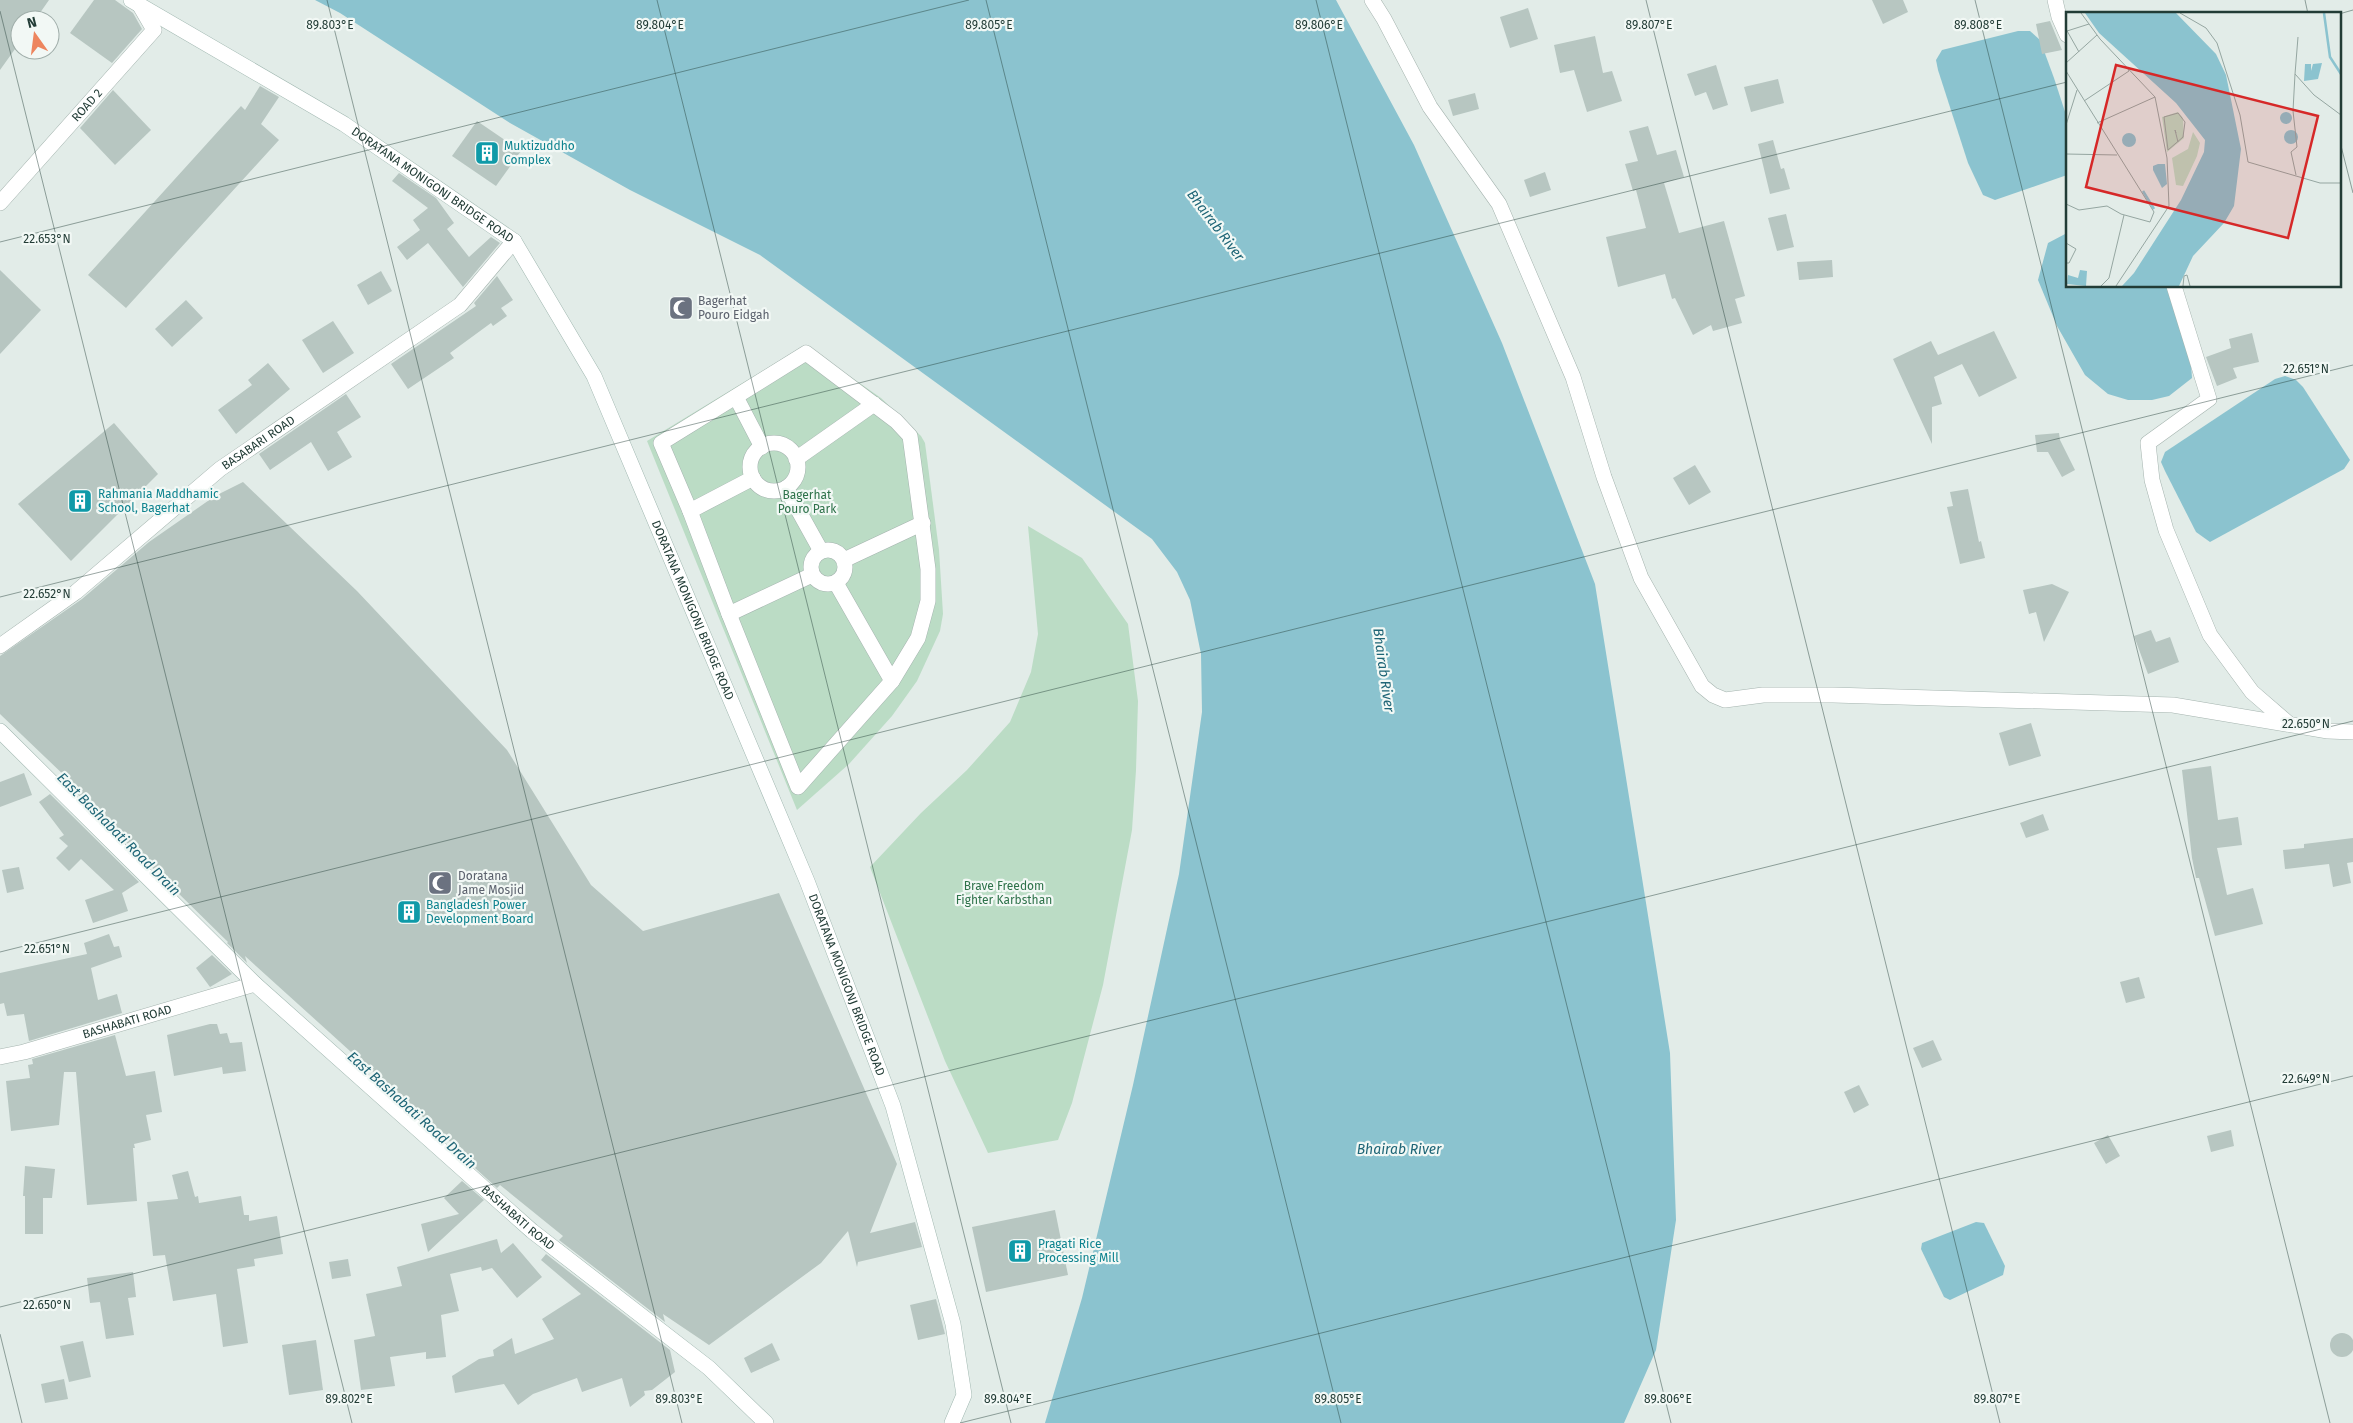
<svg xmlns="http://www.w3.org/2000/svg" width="2353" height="1423" viewBox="0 0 2353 1423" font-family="'Fira Sans',sans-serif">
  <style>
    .green { fill: #bbdcc5 }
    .water { fill: #8bc3cf }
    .building { fill: #b7c6c1 }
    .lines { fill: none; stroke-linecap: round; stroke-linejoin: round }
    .street-casing { stroke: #a5b4af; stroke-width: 16 }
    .secondary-casing { stroke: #a0b7b0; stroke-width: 16 }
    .street { stroke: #fff; stroke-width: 15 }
    .secondary { stroke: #fff; stroke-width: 15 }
    .ticks { fill: none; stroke: #223c36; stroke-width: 1; stroke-opacity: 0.45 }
    .labels { text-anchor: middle; stroke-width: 4.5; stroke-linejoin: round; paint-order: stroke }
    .street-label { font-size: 12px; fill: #223c36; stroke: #f2f8f5 }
    .culture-label { font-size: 12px; fill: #0d838f; stroke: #f2f8f5; text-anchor: start }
    .worship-label { font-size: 12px; fill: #5b616d; stroke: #f2f8f5; text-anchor: start }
    .park-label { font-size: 12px; fill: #2e724a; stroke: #f2f8f5 }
    .water-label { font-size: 14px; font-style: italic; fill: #1e6576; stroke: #f2f8f5 }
    .inset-river { fill: none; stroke: #8bc3cf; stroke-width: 2.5 }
    .inset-road { fill: none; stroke: #95a6a1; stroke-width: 1 }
    .view { fill: #d62828; fill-opacity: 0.15; stroke: #d62828; stroke-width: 2.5 }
    .inset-edge { fill: none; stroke: #223c36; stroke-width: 2.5 }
    .ticks-label { font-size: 12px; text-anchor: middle; fill: #223c36; stroke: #f2f8f5; stroke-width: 4.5; stroke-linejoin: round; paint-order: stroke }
  </style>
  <rect width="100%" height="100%" fill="#e2ece8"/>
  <g class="green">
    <path d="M805 345 881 398 921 436 925 443 939 550 943 614 940 631 917 681 892 716 849 764 797 810 647 441Z"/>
    <path d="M1028 526 1082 558 1128 624 1138 701 1136 770 1132 830 1103 985 1072 1103 1058 1140 988 1153 945 1061 870 867 921 813 967 770 1010 722 1031 672 1038 634Z"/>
  </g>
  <g class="water">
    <path d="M315 0H1336L1414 145 1502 343 1595 584 1670 1053 1676 1220 1656 1350 1624 1423H1045L1082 1298 1133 1085 1179 874 1202 712 1201 654 1190 600 1177 572 1152 539 760 255 630 190 510 123 340 13Z"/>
    <path d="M2018 31H2030L2040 40 2054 78 2067 118V175L1995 200 1983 195 1968 163 1938 70 1936 60 1942 50Z"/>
    <path d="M2067 233V286H2168L2189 335 2192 378 2169 396 2152 400H2128L2108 394 2085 375 2057 326 2038 280 2048 243Z"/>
    <path d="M2285 376 2296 380 2303 387 2350 460 2344 469 2210 542 2196 532 2165 471 2161 462 2165 452 2275 379Z"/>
    <path d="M1976 1222 1984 1223 2005 1266 2003 1275 1950 1300 1944 1297 1921 1249 1922 1243Z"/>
  </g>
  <g class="building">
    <path d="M0 0H49L35 20H20V42L0 70Z"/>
    <path d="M94 0H115L133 13 142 29 112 63 70 33Z"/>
    <path d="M1872 0H1903L1908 12 1883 24Z"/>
    <path d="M1528 8 1538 39 1510 48 1500 17Z"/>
    <path d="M2050 21 2062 50 2042 54 2036 24Z"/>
    <path d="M1595 36 1603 73 1612 71 1622 101 1587 112 1574 70 1560 73 1554 45Z"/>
    <path d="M1716 65 1728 105 1713 110 1706 92 1695 96 1687 74Z"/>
    <path d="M1778 79 1784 103 1751 112 1744 87Z"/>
    <path d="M260 86 279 97 261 124 279 140 126 308 88 275 241 106 245 110Z"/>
    <path d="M113 90 151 130 115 165 80 128Z"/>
    <path d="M1475 93 1479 109 1453 116 1448 100Z"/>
    <path d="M477 121 521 151 496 186 452 156Z"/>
    <path d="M1648 126 1657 155 1676 150 1684 177 1664 183 1679 233 1724 221 1745 296 1735 299 1742 323 1713 331 1711 325 1693 335 1675 298 1672 299 1665 274 1618 287 1606 237 1646 228 1636 190 1633 191 1625 164 1638 161 1629 131Z"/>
    <path d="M1773 140 1781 169 1784 168 1790 189 1770 194 1758 144Z"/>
    <path d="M1545 172 1551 190 1530 197 1524 180Z"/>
    <path d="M399 173 436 198 454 223 447 229 469 257 491 237 500 243 463 287 428 243 407 260 397 247 420 230 413 220 428 208 392 181Z"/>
    <path d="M1786 214 1794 247 1777 251 1768 218Z"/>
    <path d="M1832 260 1833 277 1799 280 1797 262Z"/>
    <path d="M0 270 41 310 0 354Z"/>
    <path d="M381 271 392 291 368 305 357 285Z"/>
    <path d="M497 276 513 300 501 308 507 316 493 326 491 323 450 353 454 358 408 389 391 364 476 306 474 303Z"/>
    <path d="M186 300 203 318 172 347 155 329Z"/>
    <path d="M333 321 354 353 323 373 302 340Z"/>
    <path d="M1994 331 2017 378 1979 397 1962 364 1934 377 1942 404 1932 407V444L1893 359 1931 341 1938 355Z"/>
    <path d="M2252 333 2259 362 2233 368 2237 378 2217 386 2206 357 2231 348 2229 339Z"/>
    <path d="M268 363 290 389 236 434 218 410 252 385 248 380Z"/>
    <path d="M346 394 361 417 337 432 352 457 328 471 311 442 270 470 259 454Z"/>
    <path d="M114 423 158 474 71 561 18 504Z"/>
    <path d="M2059 433 2060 440 2075 470 2062 477 2048 452H2037L2035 435Z"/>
    <path d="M1695 465 1711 492 1689 505 1673 478Z"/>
    <path d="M243 482 357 591 507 750 591 885 643 931 779 893 897 1164 870 1233 915 1222 922 1247 858 1262 857 1267 848 1231 821 1263 709 1345 663 1314 665 1322 559 1240 563 1236 500 1185 497 1188 475 1168 477 1166 245 956 247 963 227 943 228 942 65 782 68 779 0 714V656L82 599 149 542 215 496Z"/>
    <path d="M1968 489 1979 542 1981 541 1985 558 1960 564 1947 507 1953 506 1950 492Z"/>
    <path d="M2052 584 2069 592 2044 642 2036 612 2029 614 2023 590Z"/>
    <path d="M2151 630 2156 642 2170 637 2179 662 2148 674 2134 636Z"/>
    <path d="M2031 723 2041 756 2009 766 1999 733Z"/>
    <path d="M2211 766 2218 820 2238 817 2242 845 2217 848 2227 895 2253 888 2263 924 2215 936 2199 878H2196L2192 858 2182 770Z"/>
    <path d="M24 773 32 795 0 807V782Z"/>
    <path d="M50 794 139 882 122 893 128 911 93 923 85 900 114 890 81 859 69 871 56 858 68 846 59 838 64 835 39 802Z"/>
    <path d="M2043 814 2049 830 2026 838 2020 823Z"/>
    <path d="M2353 838V862L2347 863 2351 883 2333 887 2329 864 2285 869 2283 850 2304 848V844Z"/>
    <path d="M19 867 24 889 7 893 2 870Z"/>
    <path d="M109 934 114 947 119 946 122 957 91 968 98 1000 117 994 122 1013 29 1041 24 1014 7 1016 4 1003 0 1004V973L87 954 84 943Z"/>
    <path d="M212 955 232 974 210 987 196 968Z"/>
    <path d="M2139 977 2145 998 2126 1003 2120 982Z"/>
    <path d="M210 1024H217L220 1034 227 1033 230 1043 242 1042 246 1071 223 1074 222 1067 174 1076 167 1035Z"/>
    <path d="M115 1035 126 1076 155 1071 162 1112 146 1115 151 1140 134 1144 135 1148H133L137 1201 87 1205 76 1072H64L59 1125 11 1131 6 1081 30 1078 28 1065 33 1064 32 1059Z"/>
    <path d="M1933 1040 1942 1060 1922 1068 1913 1048Z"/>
    <path d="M1859 1085 1869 1105 1854 1113 1844 1092Z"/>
    <path d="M2231 1130 2234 1146 2211 1152 2207 1136Z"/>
    <path d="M2108 1135 2120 1156 2106 1164 2094 1143Z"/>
    <path d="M25 1166 55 1169 52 1198H43V1234H25V1196H23Z"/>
    <path d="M188 1171 195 1197 198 1196 199 1203 241 1196 244 1215H249V1221L277 1216 283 1254 254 1259 255 1266 237 1269 248 1343 223 1347 216 1294 173 1301 165 1255 153 1256 147 1202 178 1199 172 1175Z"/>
    <path d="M462 1181 484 1200 428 1252 421 1224 459 1214 444 1198Z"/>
    <path d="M1055 1210 1068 1275 986 1292 972 1227Z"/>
    <path d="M497 1239 501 1253 513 1243 542 1277 517 1298 492 1268 482 1271 481 1267 450 1274 459 1311 441 1315 446 1357 426 1359V1352L390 1357 395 1386 361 1390 354 1340 375 1336 366 1294 402 1286 397 1267Z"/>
    <path d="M546 1254 670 1350 675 1372 652 1390 644 1391 645 1395 630 1407 622 1378 582 1392 577 1378 533 1394 518 1405 504 1384 455 1393 452 1376 479 1359 494 1356 493 1350 512 1338 515 1354 554 1339 542 1319 581 1294 541 1260Z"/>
    <path d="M348 1259 351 1276 332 1279 329 1262Z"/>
    <path d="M133 1272 136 1297 128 1298 134 1335 106 1339 100 1302 90 1303 87 1278Z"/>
    <path d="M936 1299 945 1334 918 1340 910 1305Z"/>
    <circle cx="2342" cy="1345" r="12"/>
    <path d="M316 1340 323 1390 289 1395 282 1345Z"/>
    <path d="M83 1341 91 1377 69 1382 60 1346Z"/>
    <path d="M772 1343 780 1360 751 1373 744 1358Z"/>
    <path d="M64 1379 68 1399 45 1403 41 1384Z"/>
  </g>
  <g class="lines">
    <defs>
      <g id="street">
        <path d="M1372 0 1384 19 1430 107 1499 204 1573 377 1604 477 1641 578 1702 686 1713 695 1725 700 1763 695H1833L2173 705 2328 731 2353 732"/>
        <path d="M2055 0 2059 17 2067 35"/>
        <path id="s1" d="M0 203 154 30 139 4"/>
        <path d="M2174 286 2209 399 2148 443 2152 480 2166 530 2210 635 2252 692 2289 724"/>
        <path d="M806 353 896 421 910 436 928 569V601L918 638 892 681 798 787 729 614 690 511 661 443Z"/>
        <path d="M736 397 762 447"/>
        <circle cx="774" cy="467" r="24"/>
        <path d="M796 459 874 404"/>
        <path d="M786 488 821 551"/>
        <path d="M690 511 753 478"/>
        <circle cx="828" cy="567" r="17"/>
        <path d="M844 560 923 523"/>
        <path d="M836 583 892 681"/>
        <path d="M729 614 812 575"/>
        <path id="s2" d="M0 646 76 592 220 469 460 305 514 241"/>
        <path id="s3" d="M0 1057 24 1052 255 984"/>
      </g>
      <g id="secondary">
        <path id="s4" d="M131 0 344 124 514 241 594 376 807 881 893 1106 953 1324 964 1395 952 1423"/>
        <path id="s5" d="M0 731 255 984 532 1231 709 1368 766 1423"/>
      </g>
    </defs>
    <use href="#street" class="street-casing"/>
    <use href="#secondary" class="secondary-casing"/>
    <use href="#street" class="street"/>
    <use href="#secondary" class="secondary"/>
  </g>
  <path class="ticks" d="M327 0 682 1423M657 0 1011 1423M986 0 1341 1423M1316 0 1671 1423M1646 0 2000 1423M1975 0 2330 1423M2305 0 2308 14M0 11 352 1423M2339 14 2353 10M2339 138 2353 193M0 242 969 0M0 597 2067 82M0 952 2353 365M0 1307 2353 721M0 1334 22 1423M960 1423 2353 1076"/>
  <defs>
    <symbol id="building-square" viewBox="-11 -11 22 22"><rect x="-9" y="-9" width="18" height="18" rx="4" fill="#0f9aa8" stroke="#f2f8f5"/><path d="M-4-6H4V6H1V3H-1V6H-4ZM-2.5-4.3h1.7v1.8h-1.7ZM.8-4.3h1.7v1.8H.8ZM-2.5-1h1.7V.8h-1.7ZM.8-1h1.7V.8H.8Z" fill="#fff"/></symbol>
    <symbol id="mosque-square" viewBox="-11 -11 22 22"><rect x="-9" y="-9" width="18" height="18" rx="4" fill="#6b7280" stroke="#f2f8f5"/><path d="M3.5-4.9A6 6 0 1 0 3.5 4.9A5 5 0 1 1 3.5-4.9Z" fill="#fff"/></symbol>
  </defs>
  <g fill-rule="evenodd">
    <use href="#building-square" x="473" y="139" width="28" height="28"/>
    <use href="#mosque-square" x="667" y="294" width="28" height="28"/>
    <use href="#building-square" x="66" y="487" width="28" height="28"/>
    <use href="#mosque-square" x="426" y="869" width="28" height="28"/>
    <use href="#building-square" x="395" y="898" width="28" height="28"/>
    <use href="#building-square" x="1006" y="1237" width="28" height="28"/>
  </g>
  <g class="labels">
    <g class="street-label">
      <text dy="4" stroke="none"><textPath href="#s1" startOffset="131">ROAD 2</textPath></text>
      <text dy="4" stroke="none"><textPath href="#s4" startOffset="354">DORATANA MONIGONJ BRIDGE ROAD</textPath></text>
      <text dy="4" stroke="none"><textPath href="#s2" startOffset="329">BASABARI ROAD</textPath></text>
      <text dy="4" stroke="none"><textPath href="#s4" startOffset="864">DORATANA MONIGONJ BRIDGE ROAD</textPath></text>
      <text dy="4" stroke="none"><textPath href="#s4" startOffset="1269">DORATANA MONIGONJ BRIDGE ROAD</textPath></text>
      <text dy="4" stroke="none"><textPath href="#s3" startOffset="132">BASHABATI ROAD</textPath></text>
      <text dy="4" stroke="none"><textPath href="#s5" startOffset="711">BASHABATI ROAD</textPath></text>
    </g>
    <g class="culture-label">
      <text x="504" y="150">Muktizuddho<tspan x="504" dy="14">Complex</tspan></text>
      <text x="98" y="498">Rahmania Maddhamic<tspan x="98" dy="14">School, Bagerhat</tspan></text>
      <text x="426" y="909">Bangladesh Power<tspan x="426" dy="14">Development Board</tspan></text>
      <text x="1038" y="1248">Pragati Rice<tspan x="1038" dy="14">Processing Mill</tspan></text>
    </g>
    <g class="worship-label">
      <text x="698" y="305">Bagerhat<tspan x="698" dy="14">Pouro Eidgah</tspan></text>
      <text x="458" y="880">Doratana<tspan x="458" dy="14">Jame Mosjid</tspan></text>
    </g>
    <g class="park-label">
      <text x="807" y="499">Bagerhat<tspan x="807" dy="14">Pouro Park</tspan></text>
      <text x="1004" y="890">Brave Freedom<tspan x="1004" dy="14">Fighter Karbsthan</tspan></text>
    </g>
    <g class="water-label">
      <text transform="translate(1216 225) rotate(53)" y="5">Bhairab River</text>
      <text transform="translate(1384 670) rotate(82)" y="5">Bhairab River</text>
      <text transform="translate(119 834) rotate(45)" y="5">East Bashabati Road Drain</text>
      <text transform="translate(412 1110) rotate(42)" y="5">East Bashabati Road Drain</text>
      <text x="1399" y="1154">Bhairab River</text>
    </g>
  </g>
  <g transform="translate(2066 12)">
    <rect width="275" height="275" fill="#e2ece8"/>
    <path d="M112 100 117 106 118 126 101 140 96 105ZM127 120 134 131 131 144 117 174 110 173 106 146 122 137Z" fill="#bbdcc5"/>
    <path d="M19 1H110L150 42 160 63 175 137 168 194 158 211 127 244 113 274H56L68 261 115 188 138 140 139 128 110 91 33 21ZM256 51 252 67 238 69 239 52H245V59L247 52ZM214 106a6 6 0 1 1 12 0a6 6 0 1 1-12 0ZM218 125a7 7 0 1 1 14 0a7 7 0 1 1-14 0ZM56 128a7 7 0 1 1 14 0a7 7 0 1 1-14 0ZM92 152H99L101 172 96 176 87 158V154ZM14 258 21 259 20 274 1 272 2 263 12 266Z" fill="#8bc3cf"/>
    <path class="inset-river" d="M258 1 264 45 275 62M77 179 88 197"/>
    <path class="inset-road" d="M15 1 34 27 89 85 101 146 103 194 50 274M114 1 140 16 151 31 174 103 182 150 254 171H275M0 17 13 40M1 19 23 12M232 25 229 62 248 83 275 103M0 51 31 23M0 59 88 200 84 210 55 202 41 194 13 198 0 192M229 62 227 99 231 135 225 140 230 163M18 89 63 59 62 57M112 101 119 110 117 125 102 138 98 105ZM31 111 89 85M0 113 11 78M110 121 109 118 112 130M0 142 51 143M0 231 10 237 3 251H0M35 274 43 266 58 203M117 274 118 264 121 263 124 274"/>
    <path class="view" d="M50 53 252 104 222 226 20 175Z"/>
    <rect width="275" height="275" class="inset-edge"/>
  </g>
  <g class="ticks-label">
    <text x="1319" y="29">89.806°E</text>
    <text x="1649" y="29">89.807°E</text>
    <text x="1978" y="29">89.808°E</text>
    <text x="330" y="29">89.803°E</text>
    <text x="660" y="29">89.804°E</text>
    <text x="989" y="29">89.805°E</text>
    <text x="47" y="243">22.653°N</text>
    <text x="2306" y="373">22.651°N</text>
    <text x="47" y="598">22.652°N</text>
    <text x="2306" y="728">22.650°N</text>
    <text x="47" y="953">22.651°N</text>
    <text x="2306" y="1083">22.649°N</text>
    <text x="47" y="1309">22.650°N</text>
    <text x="349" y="1403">89.802°E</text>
    <text x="679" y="1403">89.803°E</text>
    <text x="1008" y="1403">89.804°E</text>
    <text x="1338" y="1403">89.805°E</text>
    <text x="1668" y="1403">89.806°E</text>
    <text x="1997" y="1403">89.807°E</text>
  </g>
  <g transform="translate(35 35) rotate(346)"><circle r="24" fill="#f2f8f5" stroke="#9fada9"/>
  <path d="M0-4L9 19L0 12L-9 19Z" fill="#ed855e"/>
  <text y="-8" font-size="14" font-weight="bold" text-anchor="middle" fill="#223c36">N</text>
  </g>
</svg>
